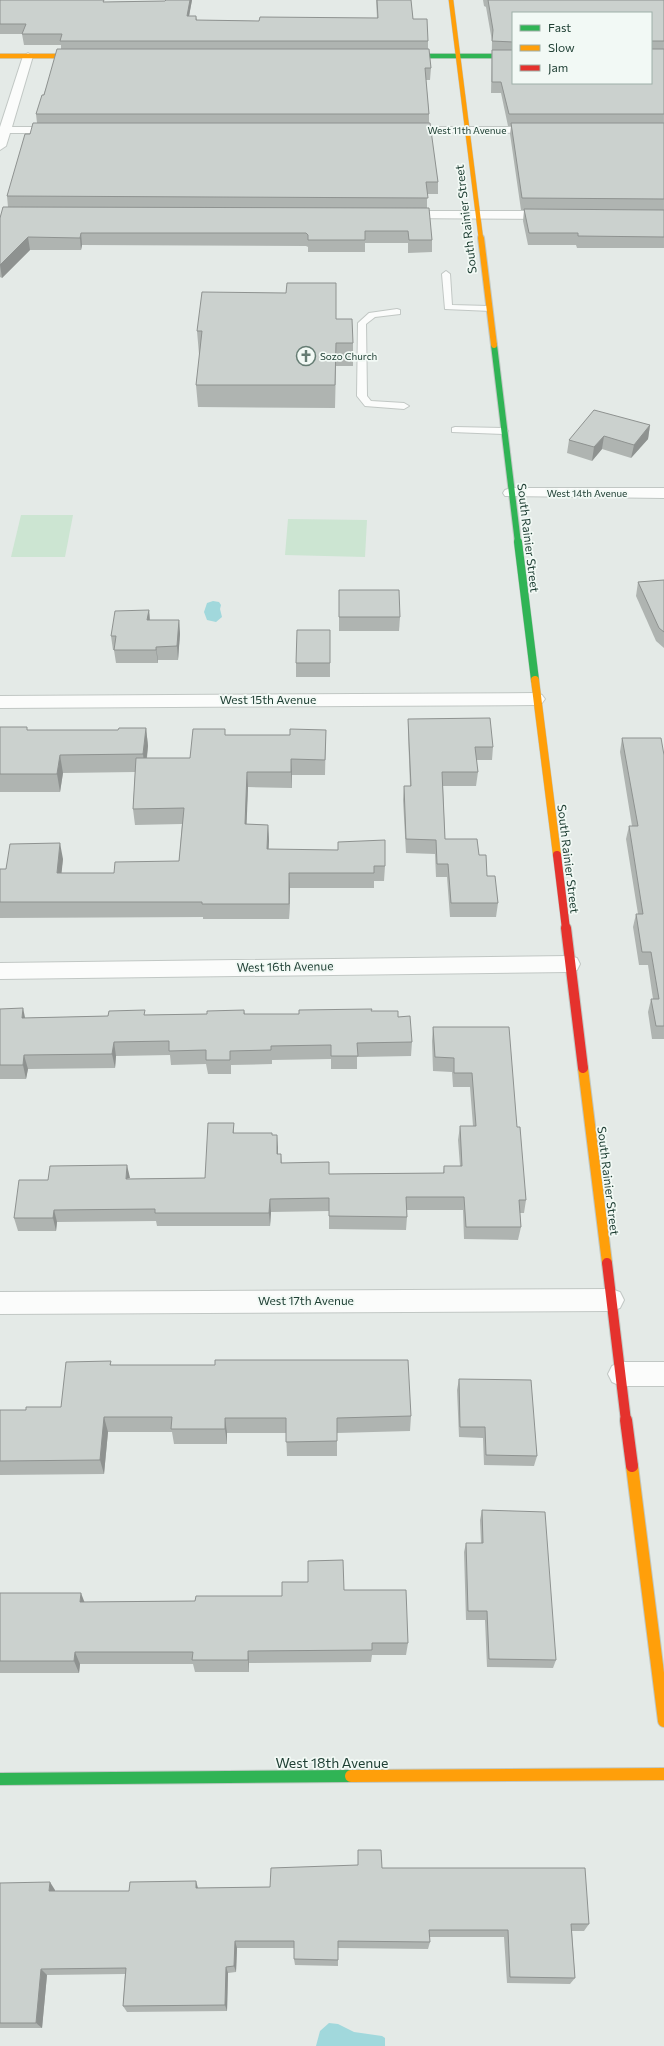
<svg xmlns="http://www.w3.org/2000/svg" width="664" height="2046" viewBox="0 0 664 2046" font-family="Commissioner,sans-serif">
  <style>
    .green { fill: #cce5d2 }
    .water { fill: #a1d8dc }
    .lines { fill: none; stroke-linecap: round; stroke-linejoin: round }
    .lane-casing { stroke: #c1c7c4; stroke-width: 2 }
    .street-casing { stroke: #c1c7c4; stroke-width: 2 }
    .fast-far3-casing { stroke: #c0c8c4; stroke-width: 5.5 }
    .fast-far2-casing { stroke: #c0c8c4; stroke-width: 8 }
    .fast-far1-casing { stroke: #c0c8c4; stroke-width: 9 }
    .fast-casing { stroke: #c0c8c4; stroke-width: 14 }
    .slow-far4-casing { stroke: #c0c8c4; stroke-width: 5.5 }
    .slow-far3-casing { stroke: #c0c8c4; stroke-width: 8 }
    .slow-far2-casing { stroke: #c0c8c4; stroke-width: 9 }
    .slow-far1-casing { stroke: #c0c8c4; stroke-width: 12 }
    .slow-casing { stroke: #c0c8c4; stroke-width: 14 }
    .jam-far2-casing { stroke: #c0c8c4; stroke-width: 9 }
    .jam-far1-casing { stroke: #c0c8c4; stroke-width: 12 }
    .jam-casing { stroke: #c0c8c4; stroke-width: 14 }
    .lane { fill: #fbfcfb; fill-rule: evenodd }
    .street { fill: #fbfcfb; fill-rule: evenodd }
    .fast-far3 { stroke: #30b455; stroke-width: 4.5 }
    .fast-far2 { stroke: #30b455; stroke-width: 6 }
    .fast-far1 { stroke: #30b455; stroke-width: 8 }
    .fast { stroke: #30b455; stroke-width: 12 }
    .slow-far4 { stroke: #ff9f0a; stroke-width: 4.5 }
    .slow-far3 { stroke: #ff9f0a; stroke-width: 6 }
    .slow-far2 { stroke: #ff9f0a; stroke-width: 8 }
    .slow-far1 { stroke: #ff9f0a; stroke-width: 10 }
    .slow { stroke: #ff9f0a; stroke-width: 12 }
    .jam-far2 { stroke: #e5322d; stroke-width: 8 }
    .jam-far1 { stroke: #e5322d; stroke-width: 10 }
    .jam { stroke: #e5322d; stroke-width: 12 }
    .wall { fill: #afb4b1; fill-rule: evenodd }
    .shaded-wall { fill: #8e9290 }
    .building { fill: #cbd1ce; stroke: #8e9290 }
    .labels { text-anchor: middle; stroke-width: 3.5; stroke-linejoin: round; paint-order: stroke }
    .far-street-label { font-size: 10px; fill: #204035; stroke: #f2f9f5 }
    .far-poi-label { font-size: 10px; fill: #204035; stroke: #f2f9f5; text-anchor: start }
    .street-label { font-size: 12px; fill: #204035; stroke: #f2f9f5 }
    .near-street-label { font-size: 14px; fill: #204035; stroke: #f2f9f5 }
  </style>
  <rect width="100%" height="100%" fill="#e4eae7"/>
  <g class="green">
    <path d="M21 515H73L65 557H11Z"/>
    <path d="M288 519 367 520 365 557 285 555Z"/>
  </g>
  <g class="water">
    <path d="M213 601 219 602 221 605 220 609 222 617 216 622 207 620 204 612 207 603Z"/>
    <path d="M329 2023 338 2024 354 2032 382 2036 385 2038V2046H316L320 2031Z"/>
  </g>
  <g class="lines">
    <defs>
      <g id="lane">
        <path d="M446 271 450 274 452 305 488 306 491 307V311L445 309 442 274Z"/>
        <path d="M397 309 400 310V314L375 317 366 324 367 396 371 401 404 403 409 406 404 409 365 406 357 396 358 323 369 313Z"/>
        <path d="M455 427 503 428 508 431 503 434 452 432V428Z"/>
      </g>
      <g id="street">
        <path d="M28 53 33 56 12 127H61L67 130 61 133H10L6 146 0 150V127L23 56Z"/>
        <path d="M401 127H541L547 130 541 133 397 132 395 130 397 128Z"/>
        <path d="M399 211H553L559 215 553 219 395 218 393 215Z"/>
        <path d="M511 488H664V498L505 496 503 493 505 490Z"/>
        <path d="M536 693 542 695 545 699 542 703 536 705 0 708V696Z"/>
        <path d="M569 956 577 958 580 964 577 970 569 972 0 979V963Z"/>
        <path d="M611 1289 620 1292 624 1300 620 1308 611 1311 0 1314V1292Z"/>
        <path d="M621 1362H664V1386H621L612 1382 608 1374 612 1366Z"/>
      </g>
      <path id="fast-far3" d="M400 56H513"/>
      <path id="fast-far2" d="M494 345 518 543"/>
      <path id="fast-far1" d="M518 542 535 680"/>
      <path id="fast" d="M0 1779 351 1776"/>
      <g id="slow-far4">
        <path d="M451 0 481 239"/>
        <path d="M0 56H86"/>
      </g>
      <path id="slow-far3" d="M481 238 494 345"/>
      <path id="slow-far2" d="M535 680 557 855"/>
      <path id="slow-far1" d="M583 1068 607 1263"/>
      <g id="slow">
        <path d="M632 1466 664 1721"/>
        <path d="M351 1776 664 1774"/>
      </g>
      <path id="jam-far2" d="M557 855 566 929"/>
      <g id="jam-far1">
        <path d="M566 928 583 1068"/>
        <path d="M607 1263 626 1421"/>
      </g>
      <path id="jam" d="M626 1420 632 1466"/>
    </defs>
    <use href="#lane" class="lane-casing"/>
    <use href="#street" class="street-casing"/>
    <use href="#fast-far3" class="fast-far3-casing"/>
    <use href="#fast-far2" class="fast-far2-casing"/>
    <use href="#fast-far1" class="fast-far1-casing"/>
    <use href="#fast" class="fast-casing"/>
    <use href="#slow-far4" class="slow-far4-casing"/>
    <use href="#slow-far3" class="slow-far3-casing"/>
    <use href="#slow-far2" class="slow-far2-casing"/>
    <use href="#slow-far1" class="slow-far1-casing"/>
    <use href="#slow" class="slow-casing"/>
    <use href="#jam-far2" class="jam-far2-casing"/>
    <use href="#jam-far1" class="jam-far1-casing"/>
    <use href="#jam" class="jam-casing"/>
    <use href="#lane" class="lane"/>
    <use href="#street" class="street"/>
    <use href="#fast-far3" class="fast-far3"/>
    <use href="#fast-far2" class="fast-far2"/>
    <use href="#fast-far1" class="fast-far1"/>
    <use href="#fast" class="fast"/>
    <use href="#slow-far4" class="slow-far4"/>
    <use href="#slow-far3" class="slow-far3"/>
    <use href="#slow-far2" class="slow-far2"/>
    <use href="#slow-far1" class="slow-far1"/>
    <use href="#slow" class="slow"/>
    <use href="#jam-far2" class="jam-far2"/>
    <use href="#jam-far1" class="jam-far1"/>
    <use href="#jam" class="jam"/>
  </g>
  <g class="wall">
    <path d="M0 0 107 2 165 1 166 0H192L189 16H196L197 20 259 21 377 18 376 0H411L413 19 428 41V49L431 68 430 80H426L429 114V123L438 182V194H427V208L432 240V252L408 253V243H365V252H308V247L306 246 82 245 81 250H30L2 278 0 277V218L8 207 7 196 30 134 37 123 36 114 61 49V45H24L22 34H0Z"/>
    <path d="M483 0H664V248H577L576 245H528L523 221 524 210H521L510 134 511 126H508L501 93H491L492 41 486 7 484 6ZM513 13H651L513 83Z"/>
    <path d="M336 319 353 343V366H336L335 408 198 407 196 385 200 354H199L197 331Z"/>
    <path d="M650 425 648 439 631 458 602 449 592 461 567 453 569 440Z"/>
    <path d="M664 580V648L656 641 636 596 638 582Z"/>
    <path d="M339 590 400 617 399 631H339Z"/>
    <path d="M149 610 150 620H179L180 634 178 660H158V663H116L114 650H113L111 636Z"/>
    <path d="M330 630V677H296V663Z"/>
    <path d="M408 719 493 747 492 760H476L478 772 476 786H443L445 839 479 855 498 903 496 917H450L447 877H436L435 854 406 853 403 800 404 786H410L408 732Z"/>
    <path d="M0 727 28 730H118L146 728 148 746 147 758H190L226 735H290L326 730 325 775H292V788L248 787 246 824 268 825 269 840 268 849 385 866 384 881H374V888H290L289 919H203V917L0 918V869H6L63 859 61 873H114L179 861 182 824 135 825 133 809 135 772 63 773 60 792H0Z"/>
    <path d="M622 738 664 755V1039H652L648 1012 651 999H653L648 965H639L633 927 636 914H638L626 839 629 826H632L620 752Z"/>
    <path d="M0 1009 25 1018 108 1016 145 1015 207 1014 244 1010 245 1014H299L372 1011 398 1017 412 1042 411 1056 357 1057V1069H331V1059L272 1060V1064L231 1065V1074H208L206 1064 171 1065 170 1055 116 1056 115 1068 28 1069 26 1079H0Z"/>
    <path d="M433 1027 517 1127 526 1200 524 1213H520L521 1227 518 1240 464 1239 463 1210H407V1217L406 1230 329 1229V1211L271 1212 270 1226H157L156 1221 57 1222 56 1231H18L14 1218 48 1180 205 1178 234 1123V1133L272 1135 278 1148V1154H281L282 1163 329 1174 443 1173 444 1166H460L458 1140 460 1126H473L470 1087H453L452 1072 433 1071 432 1041Z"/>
    <path d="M111 1361V1365L411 1416 410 1431 337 1433V1456H287L286 1433H227V1444H174L172 1432H108L104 1474 0 1475V1410H26L61 1407Z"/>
    <path d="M459 1379 537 1456 534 1466 484 1465 483 1438 459 1437 457 1390Z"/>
    <path d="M482 1510 556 1660 553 1668 487 1667 485 1620H466L464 1552 466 1543H481L480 1520Z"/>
    <path d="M344 1590 408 1643 406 1655H372L371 1662 249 1663V1672H195L193 1664H80L79 1673H0V1593L84 1602 195 1601 282 1596Z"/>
    <path d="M358 1850 382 1868 589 1924 584 1931H572L575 1978 570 1984 507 1983 504 1937H429L430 1942 428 1949 338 1948V1966L295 1965 294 1959V1948H237L236 1972 228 1973 227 2011 127 2012 123 2006 125 1974 47 1975 42 2028H0V1883L55 1890V1891H129L198 1888 270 1887 358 1865Z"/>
  </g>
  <g class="shaded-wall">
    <path d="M190 0H192L187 27V16Z"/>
    <path d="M81 233 82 245 81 250 80 238Z"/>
    <path d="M28 237 30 250 2 278 0 265Z"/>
    <path d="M650 425 648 439 631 458 634 445Z"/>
    <path d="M604 436 602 449 592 461 594 447Z"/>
    <path d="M149 610 150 624 147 620Z"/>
    <path d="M179 620 180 634 178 660 177 646Z"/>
    <path d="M156 647 158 660V663L156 650Z"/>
    <path d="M146 728 148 746 145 772 143 754Z"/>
    <path d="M60 755 63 773 60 792 57 774Z"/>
    <path d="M291 759 292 775V788L291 772Z"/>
    <path d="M247 772 248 787 246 840 245 824Z"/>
    <path d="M268 825 269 840 268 865 267 849Z"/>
    <path d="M60 843 63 859 60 888 57 873Z"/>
    <path d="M289 873 290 888 289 919Z"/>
    <path d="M23 1008 26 1022 22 1018Z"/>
    <path d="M114 1042 116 1056 115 1068 112 1054Z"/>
    <path d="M24 1055 28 1069 26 1079 23 1065Z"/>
    <path d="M277 1135 278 1148 277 1168Z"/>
    <path d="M127 1165 130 1178 126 1179Z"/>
    <path d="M270 1199 271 1212 270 1226 269 1213Z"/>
    <path d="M54 1210 57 1222 56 1231 53 1218Z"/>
    <path d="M104 1417 108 1432 104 1474 100 1460Z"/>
    <path d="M225 1418 227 1433V1444L225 1429Z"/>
    <path d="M81 1593 86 1606 80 1602Z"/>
    <path d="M248 1651 249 1663V1672L248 1660Z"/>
    <path d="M75 1652 80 1664 79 1673 74 1661Z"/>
    <path d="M196 1881 198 1888H196Z"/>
    <path d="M50 1882 55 1890V1898L49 1891Z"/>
    <path d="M235 1941 237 1948 236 1972 234 1966Z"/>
    <path d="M226 1967 228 1973 227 2011 225 2005Z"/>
    <path d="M41 1969 47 1975 42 2028 36 2023Z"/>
  </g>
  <g class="building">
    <path d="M0 0H104L103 2 165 1 166 0H190L187 16H196V20L259 21 260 17 378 18 377 0H411L413 19H427L428 41H60L62 34H22L26 24H0Z"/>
    <path d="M488 0H664V41H651V49H664V114H509L501 82H492V50H513V83H651V13H513V42L492 41 493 30Z"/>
    <path d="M57 49H429L431 68H425L429 114H36L42 95H44Z"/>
    <path d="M33 123H430L438 182H426L428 198 7 196 25 134H30Z"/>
    <path d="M511 123H664V199L522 198Z"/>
    <path d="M3 207 429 208 432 240H409L408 231H365V240H308V235L306 233H81L80 238 28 237 0 265V218Z"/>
    <path d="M524 209 664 210V237L578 236V233H529Z"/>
    <path d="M287 283H336V319H352L353 343H336L335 385H196L202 331H197L202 292 286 293Z"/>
    <path d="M594 410 650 425 634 445 604 436 594 447 569 440Z"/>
    <path d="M664 580V632L659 628 638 582Z"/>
    <path d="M339 590H399L400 617H339Z"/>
    <path d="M149 610 147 620H179L177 646 156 647V650H114L116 636H111L115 611Z"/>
    <path d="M297 630H330V663H296Z"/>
    <path d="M490 718 493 747H475L478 772H442L445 839H477L479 855H486L487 876H495L498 903H451L448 864H437L436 840 406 839 404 786H411L408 719Z"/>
    <path d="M0 727H27V730H118L119 728H146L143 754 60 755 57 774H0Z"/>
    <path d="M193 729H225V735H290V729L326 730 325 760 291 759V772H247L245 824 268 825 267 849 338 850V842L385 840V866H374V873H289V904H202V902H0V869H6L10 844 60 843 57 873H114L115 862 179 861 184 808 133 809 136 758H190Z"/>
    <path d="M622 738H661L664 755V1026H656L651 999H659L651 952H642L636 914H643L629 826H638Z"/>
    <path d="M23 1008 22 1018 108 1016 109 1011 145 1010 144 1015 207 1014V1011L244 1010V1014H299V1010L372 1009 371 1011H398V1017L410 1016 412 1042 357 1043 358 1056H331V1045L271 1046V1050L230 1051V1060H206V1050L169 1051V1041L114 1042 112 1054 24 1055 23 1065H0V1009Z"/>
    <path d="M433 1027H509L517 1127H520L526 1200H519L521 1227H466L464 1197H406L407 1217 329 1216V1198L270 1199 269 1213H155V1209L54 1210 53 1218H14L19 1180H48L50 1166 127 1165 126 1179 205 1178 208 1123H234L233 1133H272V1135H277V1154H281V1163L329 1162V1174L444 1173V1166H462L460 1126H476L472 1073H454V1058L435 1057Z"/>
    <path d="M215 1360H408L411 1416 337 1418V1441L286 1442V1418H225V1429H171L172 1417H104L100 1460 0 1461V1410H26V1407H61L66 1362 111 1361 110 1365H215Z"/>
    <path d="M459 1379 531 1380 537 1456 486 1455 485 1427H460Z"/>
    <path d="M482 1510 545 1512 556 1660 489 1659 487 1611H468L466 1543H483Z"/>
    <path d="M343 1560 344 1590H406L408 1643H372V1650L248 1651V1660H192L193 1652H75L74 1661H0V1593H81L80 1602 195 1601 196 1596H282V1582H308V1561Z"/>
    <path d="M358 1850H381L382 1868H585L589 1924H571L575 1978 510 1977 508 1930H429L430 1942 338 1941V1960L294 1959V1941H235L234 1966 226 1967 225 2005 123 2006 126 1968 41 1969 36 2023H0V1883L50 1882 49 1891H129L130 1882 196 1881V1888L270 1887 271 1868 358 1865Z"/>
  </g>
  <defs>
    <symbol id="church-ring" viewBox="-11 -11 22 22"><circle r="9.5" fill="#f2f9f5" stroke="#657c73" stroke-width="1.5"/><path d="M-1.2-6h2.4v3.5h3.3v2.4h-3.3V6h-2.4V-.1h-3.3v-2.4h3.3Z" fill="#657c73"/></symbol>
  </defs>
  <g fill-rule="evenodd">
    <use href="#church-ring" x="295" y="345" width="22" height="22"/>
  </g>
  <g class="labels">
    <g class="far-street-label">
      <text x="467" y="134">West 11th Avenue</text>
      <text x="587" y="497">West 14th Avenue</text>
    </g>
    <g class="far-poi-label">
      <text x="320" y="360">Sozo Church</text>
    </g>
    <g class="street-label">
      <text transform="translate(466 219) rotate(-97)" y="4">South Rainier Street</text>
      <text transform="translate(528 538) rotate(83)" y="4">South Rainier Street</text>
      <text x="268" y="704">West 15th Avenue</text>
      <text transform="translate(568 859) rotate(83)" y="4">South Rainier Street</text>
      <text transform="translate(285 967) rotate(-1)" y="4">West 16th Avenue</text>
      <text transform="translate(608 1181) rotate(83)" y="4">South Rainier Street</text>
      <text x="306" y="1305">West 17th Avenue</text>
    </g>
    <g class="near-street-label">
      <text x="332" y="1768">West 18th Avenue</text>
    </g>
  </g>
  <rect x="512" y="12" width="140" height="72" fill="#f2f9f5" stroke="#9eafa8"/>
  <rect x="520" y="25" width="20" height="6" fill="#30b455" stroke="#9eafa8"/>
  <text x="548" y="32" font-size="12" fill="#204035">Fast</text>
  <rect x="520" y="45" width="20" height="6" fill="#ff9f0a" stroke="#9eafa8"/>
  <text x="548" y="52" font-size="12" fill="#204035">Slow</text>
  <rect x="520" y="65" width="20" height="6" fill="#e5322d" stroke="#9eafa8"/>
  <text x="548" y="72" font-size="12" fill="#204035">Jam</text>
</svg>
